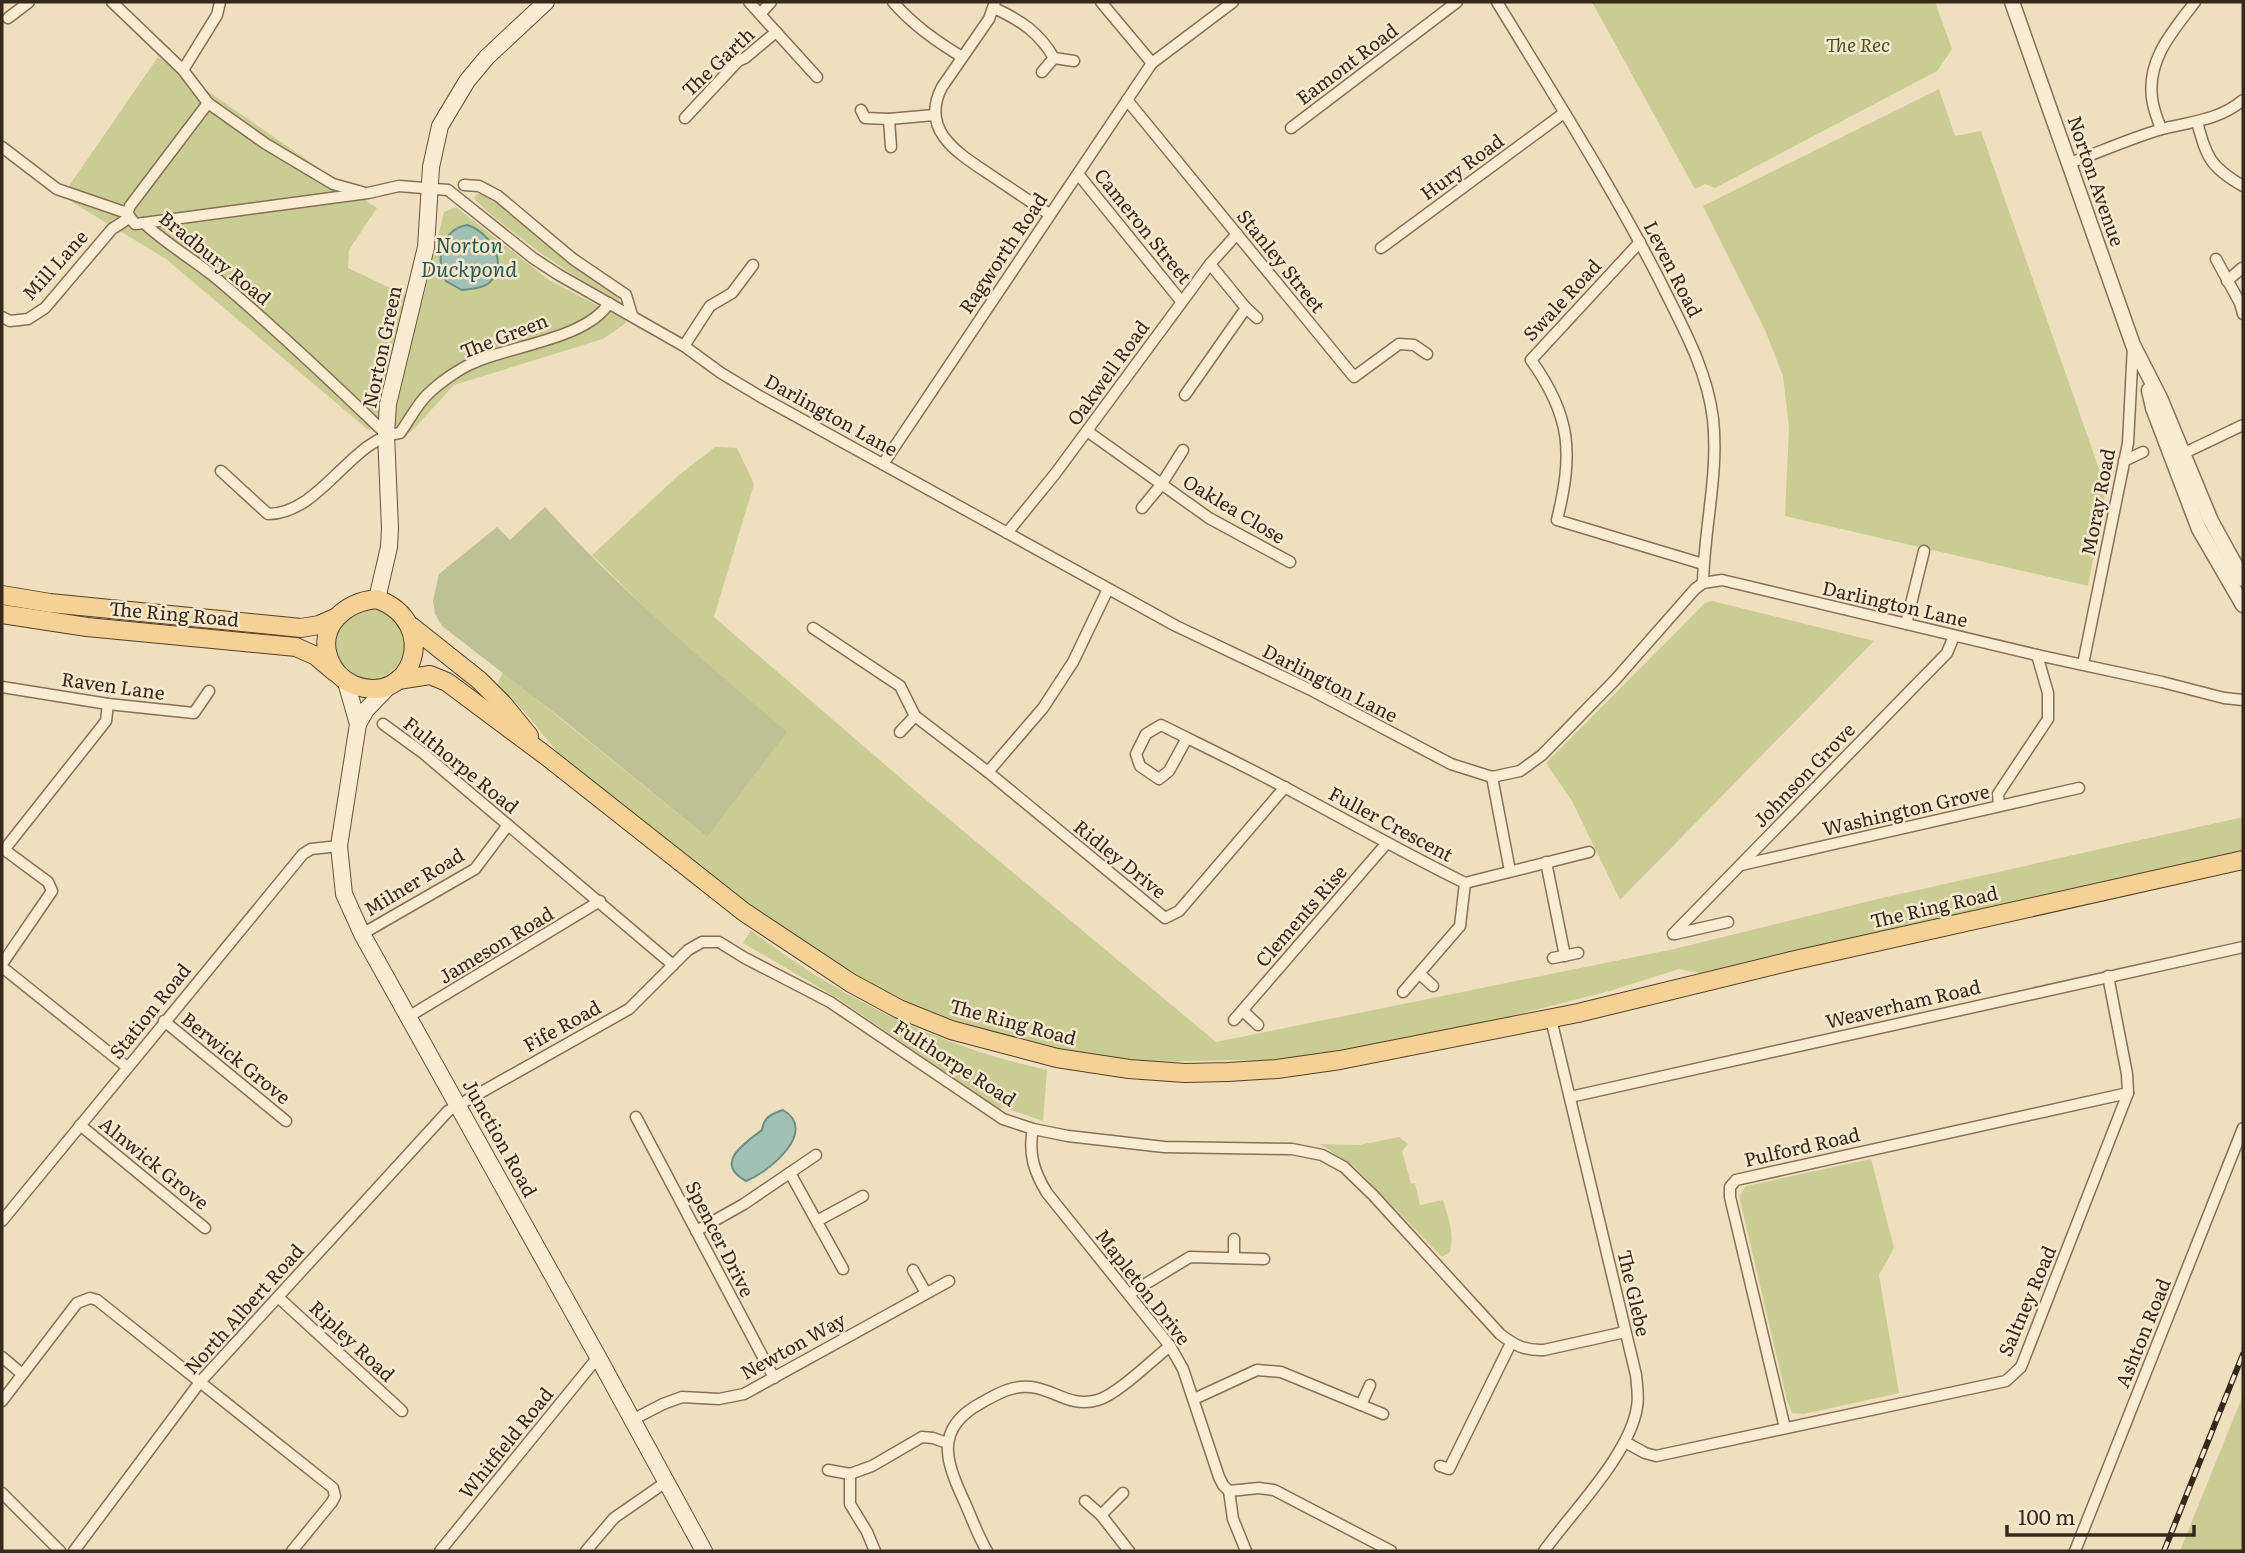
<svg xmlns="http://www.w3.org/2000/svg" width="2245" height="1553" viewBox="0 0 2245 1553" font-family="Literata,serif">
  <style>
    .green { fill: #c9cd93 }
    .cemetery { fill: #bec193 }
    .water { fill: #a2c1b6; stroke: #698f84; stroke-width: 2 }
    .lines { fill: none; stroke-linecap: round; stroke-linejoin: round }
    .minor-casing { stroke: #886f57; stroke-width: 13 }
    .tertiary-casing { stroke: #886f57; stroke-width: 17 }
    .secondary-casing { stroke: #6a503a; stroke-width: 18 }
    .primary-casing { stroke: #553d2c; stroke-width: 20 }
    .minor { stroke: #faecd2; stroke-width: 10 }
    .tertiary { stroke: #faecd2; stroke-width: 14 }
    .secondary { stroke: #faecd2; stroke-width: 16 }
    .primary { stroke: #f4d295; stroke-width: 18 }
    .rail-casing { stroke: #37281c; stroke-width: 6 }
    .rail { stroke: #f6e9cf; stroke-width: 3.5; stroke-dasharray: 10; stroke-linecap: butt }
    .labels { text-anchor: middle; stroke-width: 5; stroke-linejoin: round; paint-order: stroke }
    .park-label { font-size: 19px; font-style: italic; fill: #4a5422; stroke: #f6e9cf }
    .street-label { font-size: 19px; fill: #37281c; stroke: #f6e9cf }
    .water-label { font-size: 21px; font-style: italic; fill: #2b5753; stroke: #f6e9cf }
  </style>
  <rect width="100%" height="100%" fill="#efdfbf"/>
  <g class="green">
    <path d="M1592 2H1935L1952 49 1937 71 1715 188 1705 184 1695 189Z"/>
    <path d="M158 57 377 208 349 250 348 268 422 303 444 212 456 207 549 280 625 320 626 323 603 339 454 385 411 432 367 429 166 259 62 196Z"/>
    <path d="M1939 89 1955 136 1981 131 2106 489 2088 586 1785 516 1789 428 1783 376 1765 330 1703 206Z"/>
    <path d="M477 194H484L494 199 612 291 618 296 619 301C566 273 524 243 478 203L474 198Z"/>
    <path d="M715 447 737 448 754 484 714 617 919 794 1216 1042 1674 949 1882 898 2243 817V854L1705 974 1679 969 1613 990 1456 1030 1300 1059 1147 1062 1047 1047 929 1013 858 976 816 951 716 881 635 814 564 760 522 709 497 685 503 672 707 837 670 633 592 555 679 475Z"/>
    <path d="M1712 601 1874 641 1620 900 1572 801 1546 763 1705 603Z"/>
    <circle cx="370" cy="644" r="35"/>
    <path d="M751 930C817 982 894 1023 974 1050 997 1058 1022 1064 1047 1070L1043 1121 1002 1107 1000 1110 839 999 743 943Z"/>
    <path d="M1399 1137 1408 1144 1402 1151 1411 1184 1415 1183 1420 1205 1443 1200C1448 1217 1455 1234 1450 1252L1442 1257 1355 1167 1320 1144 1359 1145Z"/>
    <path d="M1871 1159 1894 1248 1879 1275 1899 1393 1804 1414 1792 1413 1787 1400 1739 1196 1746 1186Z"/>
    <path d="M2243 1395V1551H2180Z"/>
  </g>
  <path class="cemetery" d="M545 507C619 589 703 661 787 732L707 837 561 718 442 626 435 614 433 601 439 574 497 527 510 540Z"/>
  <g class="water">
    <path d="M467 225C490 232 510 264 489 283 482 289 470 289 462 290L446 281C435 259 441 230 467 225Z"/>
    <path d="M783 1110C819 1131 769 1172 746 1181 713 1163 745 1143 762 1130 764 1117 771 1114 783 1110Z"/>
  </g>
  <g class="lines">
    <defs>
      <g id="minor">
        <path d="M112 2 183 70 208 103 266 144 333 184 362 192"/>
        <path d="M749 2 817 77"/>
        <path d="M893 2C913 25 936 41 962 57"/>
        <path d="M995 2 989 19 942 87C918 133 963 156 995 178 1013 190 1031 202 1049 214"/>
        <path d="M1101 2 1152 63"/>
        <path d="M1497 2C1553 94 1611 185 1660 281 1682 326 1707 369 1713 419 1719 474 1704 528 1703 583"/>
        <path d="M994 8C1020 20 1039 32 1054 58"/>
        <path d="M760 14 771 2"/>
        <path d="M8 18 29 2"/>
        <path d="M183 70 217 15 220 2"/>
        <path d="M1042 72 1054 58 1074 61"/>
        <path d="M1127 100 1354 377 1399 344 1414 345 1427 354"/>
        <path d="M861 110 865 118 889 119 934 115"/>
        <path d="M685 118 738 61 745 58 776 32"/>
        <path d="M889 119 891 147"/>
        <path d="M2197 122C2207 158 2210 167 2243 186"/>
        <path d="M1291 128 1457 2"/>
        <path d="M2161 129C2158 120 2153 109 2152 98 2147 59 2173 31 2195 2"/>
        <path d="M2 147 57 189 127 213 135 224 144 223C166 244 193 259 216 278 275 328 331 381 386 434"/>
        <path d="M2070 163C2100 152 2131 138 2162 129 2190 122 2220 120 2243 100"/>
        <path d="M1078 174 1181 301"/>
        <path d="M464 185 479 186 498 196 573 259 626 295 632 315"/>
        <path d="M127 213 130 206 208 103"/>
        <path d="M144 223 368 193 399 186 448 190 533 258 559 275 684 346 721 373 761 397 1176 626 1313 691 1451 764 1492 777 1520 771 1542 755 1615 680 1695 589 1703 583 1722 580 2037 655 2162 682 2224 698 2243 700"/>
        <path d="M1640 242 1531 360C1572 417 1573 454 1557 520L1703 564"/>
        <path d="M1381 248 1564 113"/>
        <path d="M2216 259 2240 303 2243 314"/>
        <path d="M2227 281 2242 268"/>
        <path d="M1246 308 1257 318"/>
        <path d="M2 317 10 321 28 319 45 308 112 229 129 218"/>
        <path d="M684 346 710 306 732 293 753 265"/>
        <path d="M1185 395 1246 308 1210 264"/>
        <path d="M1087 431 1209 518 1290 562"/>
        <path d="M2176 457 2243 425"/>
        <path d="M2124 461 2143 452"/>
        <path d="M883 464 1152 63 1233 2"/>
        <path d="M221 471 268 514C321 514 352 437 400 433 409 421 417 404 428 394 439 383 459 369 473 363 509 346 587 339 609 303"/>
        <path d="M1142 508 1161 485 1183 450"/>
        <path d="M1007 533 1055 474 1210 264 1237 234"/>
        <path d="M1906 624 1924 551"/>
        <path d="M813 628 900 686 915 716 900 732"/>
        <path d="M2083 664 2128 443 2133 346"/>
        <path d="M2 687 108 704 194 713 209 691"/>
        <path d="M915 716 988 772 1165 918 1179 911 1285 787"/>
        <path d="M383 724 423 753 673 965"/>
        <path d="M1187 738 1169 771 1159 779 1140 766 1136 754 1146 734 1161 725C1203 746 1245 766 1286 788 1346 820 1404 853 1465 883L1589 852"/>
        <path d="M988 772 1043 708 1073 662 1108 589"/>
        <path d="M1492 777 1510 871"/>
        <path d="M1999 806 1998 794 2048 719V693L2037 655"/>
        <path d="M2 848 48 882 52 891 2 964"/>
        <path d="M4 850 106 721 108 704"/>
        <path d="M1546 862 1565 956"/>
        <path d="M1741 865 2079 788"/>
        <path d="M362 934 475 869 508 825"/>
        <path d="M1673 934 1947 653 1954 636"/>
        <path d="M1675 934 1728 922"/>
        <path d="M1553 958 1578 953"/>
        <path d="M2 967 127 1067"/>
        <path d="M1420 974 1433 986"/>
        <path d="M1403 992 1460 926 1465 883"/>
        <path d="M1243 1011 1258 1025"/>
        <path d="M408 1017 600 901"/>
        <path d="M1234 1020 1386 844"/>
        <path d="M164 1021 286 1121"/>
        <path d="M1570 1097 2243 947"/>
        <path d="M636 1117 774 1378"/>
        <path d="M80 1125 205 1228"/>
        <path d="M1033 1129C1028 1153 1034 1172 1047 1193L1170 1346 1183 1369 1219 1477 1223 1485 1229 1491 1233 1519 1246 1551"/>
        <path d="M790 1173 843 1269"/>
        <path d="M2 1221 303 854 311 849 339 846"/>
        <path d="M817 1221 863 1196"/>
        <path d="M696 1231 744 1204 816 1155"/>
        <path d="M1234 1258V1239"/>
        <path d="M913 1270 926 1293"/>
        <path d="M1129 1294 1190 1257 1264 1259"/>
        <path d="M278 1297 402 1411"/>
        <path d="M2 1357 22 1374"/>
        <path d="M1194 1399 1257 1370 1281 1372 1383 1414"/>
        <path d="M2 1401 77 1303 90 1298 97 1300 333 1488 335 1496 332 1502 292 1551"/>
        <path d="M1361 1405 1370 1385"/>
        <path d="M632 1420 663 1404 682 1397 719 1399 744 1394 949 1281"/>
        <path d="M1785 1428 1730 1197V1187L1736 1180 2128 1093"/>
        <path d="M1625 1442 1645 1453 1656 1456 2006 1381 2021 1367 2128 1093 2127 1074 2108 976"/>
        <path d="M1440 1466 1449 1469 1511 1343"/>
        <path d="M828 1470 850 1474"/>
        <path d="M1229 1491 1259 1488 1274 1490 1391 1551"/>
        <path d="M2 1493 60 1551"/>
        <path d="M1085 1501 1101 1515 1129 1551"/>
        <path d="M1101 1515 1123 1493"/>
        <path d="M74 1551 200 1382 448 1111 629 1009 688 950 702 942H719L745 958 830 1002 1003 1119 1033 1129 1068 1136 1164 1147 1292 1149 1322 1155 1344 1167 1373 1195 1500 1334C1514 1345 1525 1351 1544 1350L1625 1332"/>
        <path d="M440 1551 598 1357"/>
        <path d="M586 1551 614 1518 666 1482"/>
        <path d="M875 1551 867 1532 850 1504V1474L872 1466 922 1437 933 1438 947 1443"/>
        <path d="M987 1551C978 1536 972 1519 965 1503 946 1462 933 1429 981 1403 997 1394 1012 1385 1031 1387 1056 1390 1070 1408 1098 1400 1118 1394 1152 1360 1170 1346"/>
        <path d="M1544 1551C1572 1512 1630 1454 1637 1407 1639 1397 1637 1386 1636 1375L1551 1019"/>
        <path d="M2075 1551 2243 1128"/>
      </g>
      <g id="tertiary">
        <path d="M2012 2 2133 345 2160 398 2211 521 2243 579"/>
        <path d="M2149 390 2153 408 2199 529 2243 605"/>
      </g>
      <g id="secondary">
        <path d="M377 599 389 547 390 528 386 434 388 404 426 247 431 167 440 126 467 81 487 57 546 2"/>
        <path d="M346 682 358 724"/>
        <path d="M389 686 366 710 358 724 339 846 344 894 362 934 598 1357 704 1551"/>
      </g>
      <g id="primary">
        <path d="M2 595 50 603 301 628 319 625 335 618"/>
        <path d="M377 599C442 623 412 708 354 685 342 680 334 672 329 659 317 625 346 602 377 599Z"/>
        <path d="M2 614 87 627 296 647 316 656 335 672"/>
        <path d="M411 626 479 680 503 704 529 736"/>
        <path d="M398 680 430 675 447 682 545 755 744 912 851 983 899 1009 951 1030 1057 1058 1129 1069 1185 1073 1228 1072 1277 1069 1340 1060 1578 1013 1791 961 2243 860"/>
      </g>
    </defs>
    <use href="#minor" class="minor-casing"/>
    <use href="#tertiary" class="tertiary-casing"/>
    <use href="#secondary" class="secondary-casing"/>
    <use href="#primary" class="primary-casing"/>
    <use href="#minor" class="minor"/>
    <use href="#tertiary" class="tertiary"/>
    <use href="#secondary" class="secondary"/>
    <use href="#primary" class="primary"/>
    <defs>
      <path id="rail" d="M2164 1551 2243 1354"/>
    </defs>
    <use href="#rail" class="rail-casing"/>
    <use href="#rail" class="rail"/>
  </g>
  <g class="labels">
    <g class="park-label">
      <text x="1858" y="52">The Rec</text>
    </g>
    <g class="street-label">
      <text transform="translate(718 62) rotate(-43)" y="7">The Garth</text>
      <text transform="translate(1347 64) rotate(-37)" y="7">Eamont Road</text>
      <text transform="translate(1462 167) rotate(-36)" y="7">Hury Road</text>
      <text transform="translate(2096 181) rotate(71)" y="7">Norton Avenue</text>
      <text transform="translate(1143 226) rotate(51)" y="7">Cameron Street</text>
      <text transform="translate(1003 253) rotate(-56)" y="7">Ragworth Road</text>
      <text transform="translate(215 258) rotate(39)" y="7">Bradbury Road</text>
      <text transform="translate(1281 261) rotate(51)" y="7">Stanley Street</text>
      <text transform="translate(55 265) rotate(-48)" y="7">Mill Lane</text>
      <text transform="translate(1673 269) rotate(63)" y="7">Leven Road</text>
      <text transform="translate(1562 300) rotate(-47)" y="7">Swale Road</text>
      <text transform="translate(504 336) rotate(-21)" y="7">The Green</text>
      <text transform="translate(382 347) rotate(-78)" y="7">Norton Green</text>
      <text transform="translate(1108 373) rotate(-54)" y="7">Oakwell Road</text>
      <text transform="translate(831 415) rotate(29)" y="7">Darlington Lane</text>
      <text transform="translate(2098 502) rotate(-79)" y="7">Moray Road</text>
      <text transform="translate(1234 509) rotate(31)" y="7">Oaklea Close</text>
      <text transform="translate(1895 604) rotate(13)" y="7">Darlington Lane</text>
      <text transform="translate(174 614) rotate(5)" y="7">The Ring Road</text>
      <text transform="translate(1330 683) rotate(27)" y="7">Darlington Lane</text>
      <text transform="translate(113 686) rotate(8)" y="7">Raven Lane</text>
      <text transform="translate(461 765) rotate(39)" y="7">Fulthorpe Road</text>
      <text transform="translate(1804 775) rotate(-46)" y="7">Johnson Grove</text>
      <text transform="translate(1906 810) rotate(-13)" y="7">Washington Grove</text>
      <text transform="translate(1391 824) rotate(28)" y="7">Fuller Crescent</text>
      <text transform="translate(1120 859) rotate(39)" y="7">Ridley Drive</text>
      <text transform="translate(414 882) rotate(-31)" y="7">Milner Road</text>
      <text transform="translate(1934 907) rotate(-13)" y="7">The Ring Road</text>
      <text transform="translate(1301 916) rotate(-49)" y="7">Clements Rise</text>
      <text transform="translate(496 945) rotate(-31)" y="7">Jameson Road</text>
      <text transform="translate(1903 1004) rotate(-13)" y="7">Weaverham Road</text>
      <text transform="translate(150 1011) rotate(-51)" y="7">Station Road</text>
      <text transform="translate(1013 1022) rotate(15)" y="7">The Ring Road</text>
      <text transform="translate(562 1026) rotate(-29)" y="7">Fife Road</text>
      <text transform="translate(236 1058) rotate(39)" y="7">Berwick Grove</text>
      <text transform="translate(955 1063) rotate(33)" y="7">Fulthorpe Road</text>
      <text transform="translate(500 1138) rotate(61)" y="7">Junction Road</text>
      <text transform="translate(1802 1147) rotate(-13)" y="7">Pulford Road</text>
      <text transform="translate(154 1163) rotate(39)" y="7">Alnwick Grove</text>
      <text transform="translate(720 1239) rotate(63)" y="7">Spencer Drive</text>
      <text transform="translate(1143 1287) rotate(52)" y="7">Mapleton Drive</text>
      <text transform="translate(1634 1293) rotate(77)" y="7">The Glebe</text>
      <text transform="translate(2027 1301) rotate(-67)" y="7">Saltney Road</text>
      <text transform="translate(244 1309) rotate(-48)" y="7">North Albert Road</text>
      <text transform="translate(2143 1333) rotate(-68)" y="7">Ashton Road</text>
      <text transform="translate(352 1341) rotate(43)" y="7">Ripley Road</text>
      <text transform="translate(793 1346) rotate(-29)" y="7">Newton Way</text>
      <text transform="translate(506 1443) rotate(-51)" y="7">Whitfield Road</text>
    </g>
    <g class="water-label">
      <text x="469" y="253">Norton<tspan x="469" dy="24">Duckpond</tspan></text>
    </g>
  </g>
  <rect width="2245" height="1553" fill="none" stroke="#37281c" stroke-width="7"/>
  <path d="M2007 1525v10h187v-10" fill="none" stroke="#37281c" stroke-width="3.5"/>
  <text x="2018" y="1525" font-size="21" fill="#37281c" stroke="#f6e9cf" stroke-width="5" paint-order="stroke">100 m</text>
</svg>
